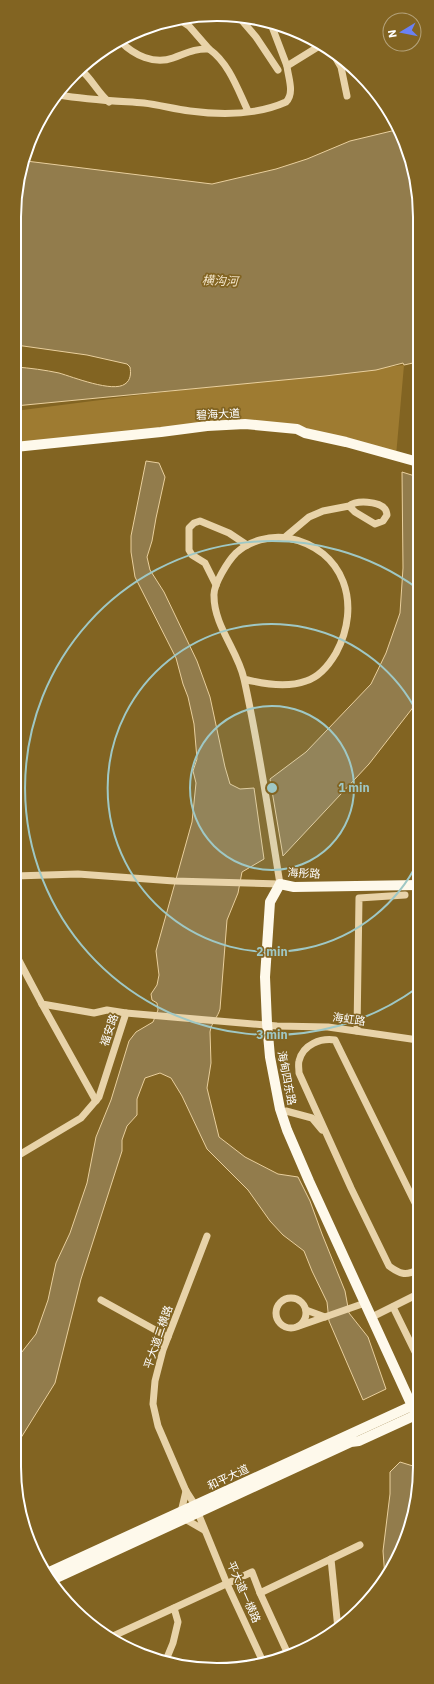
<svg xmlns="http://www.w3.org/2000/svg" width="434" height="1684" viewBox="0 0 434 1684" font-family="'IBM Plex Sans','Noto Sans SC',sans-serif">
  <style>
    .green { fill: #9e7b31 }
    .water { fill: #927c4c; stroke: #e9cf9d }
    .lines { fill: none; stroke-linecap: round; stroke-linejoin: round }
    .minor { stroke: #e8d3a9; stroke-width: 7 }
    .major { stroke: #fef9eb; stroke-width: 10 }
    .ring { fill: none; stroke: #9fc8c5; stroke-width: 2 }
    .labels { text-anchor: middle; stroke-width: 3.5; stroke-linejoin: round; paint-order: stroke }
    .street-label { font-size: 11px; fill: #fff; stroke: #826422 }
    .water-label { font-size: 12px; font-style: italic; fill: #f5e8ce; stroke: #826422 }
    .rim { fill: none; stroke: #fff; stroke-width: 2 }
    .centre { fill: #9fc8c5; stroke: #826422; stroke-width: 2 }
    .ring-label { font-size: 12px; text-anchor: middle; font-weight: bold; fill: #9fc8c5; stroke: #826422; stroke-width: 3.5; stroke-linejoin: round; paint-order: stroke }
  </style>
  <rect width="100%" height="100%" fill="#826422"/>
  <path class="green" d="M404 365 396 456 297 429 218 425 15 449V411L147 394Z"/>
  <g class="water">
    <path d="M400 129 418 191V359L414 361 413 363 404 365 403 363 376 370 325 376 15 406 16 367C30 368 45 370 59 373 73 377 113 393 125 384 131 380 131 373 130 367L127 364 87 355 16 345V190L26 161 212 184 276 169 307 159 350 141Z"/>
    <path d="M146 461 159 463 165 477 156 518 152 541 147 557 150 570 164 592 197 661 210 697 225 767 230 784 240 789 254 788 264 859 242 872 238 893 227 920 220 1009C218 1017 211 1023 210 1032L211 1063 207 1088 219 1137 245 1157 278 1174 298 1177 310 1201 322 1234 345 1291 349 1313 368 1337 386 1389 363 1400 329 1321 327 1302 312 1271 304 1251 283 1235 270 1221 248 1190 207 1149 182 1096 171 1078 160 1073 145 1078 137 1099V1115L127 1126 122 1140V1151L81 1279 55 1383 14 1449V1362L36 1334 48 1300 56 1263 70 1233 87 1183 96 1137 111 1100 129 1041 136 1032 153 1022 158 1010 157 1003 152 1000 151 994 157 985 159 975 156 951 192 822 196 783 193 771 197 759 194 724 188 697 183 684 176 658 135 577 131 552V536Z"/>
    <path d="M402 472 418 477V701L369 764 283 856 270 779 306 752 371 684 386 653 400 613 403 568Z"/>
    <path d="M400 1462 413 1466 418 1475V1494L393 1568 385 1578 383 1551 390 1494V1472Z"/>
  </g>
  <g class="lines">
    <g class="minor">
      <path d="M238 16 256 37 278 70"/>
      <path d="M180 20 189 26 209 49"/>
      <path d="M271 24 287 66"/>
      <path d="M121 42C134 55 154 65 173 58 185 54 195 48 209 49 229 63 238 90 248 111"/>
      <path d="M334 55 341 67 347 96"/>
      <path d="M81 70C92 79 98 93 109 102"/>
      <path d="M59 95C88 100 116 101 144 103 160 105 174 109 190 111 220 115 257 115 286 102 295 93 288 77 287 66L321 45"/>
      <path d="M284 538 309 517 323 511 349 506 355 512 375 524 383 521 387 515C387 514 386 510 385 509 379 501 356 500 349 506"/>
      <path d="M216 585 205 563 192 555 189 550V528L194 523 200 521 229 533 247 545"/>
      <path d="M15 876 78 874 174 881 280 884C269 815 259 747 244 679 238 651 214 626 214 596 213 585 228 561 236 553 249 541 270 535 288 538 345 549 362 605 336 653 329 665 319 677 306 681 287 688 263 684 244 679"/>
      <path d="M15 953 42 1004 94 1013 107 1010 126 1013"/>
      <path d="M42 1004 96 1101"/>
      <path d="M357 1031 359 898 405 895"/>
      <path d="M286 1111 312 1118 322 1130"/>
      <path d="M14 1158 81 1118 99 1097 126 1013 277 1026 328 1027 418 1040"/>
      <path d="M418 1270C405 1276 400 1274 389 1266L351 1188 299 1073C299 1069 298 1064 299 1061 303 1044 321 1038 335 1040L418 1209"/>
      <circle cx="291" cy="1313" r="15"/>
      <path d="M101 1300 168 1337"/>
      <path d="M393 1307 418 1358"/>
      <path d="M306 1310 325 1317"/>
      <path d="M376 1315 418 1294"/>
      <path d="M299 1326 365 1303"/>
      <path d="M195 1505 186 1491 158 1426 153 1404 155 1381 163 1350 207 1236"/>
      <path d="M181 1512 186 1491"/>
      <path d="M198 1513 227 1584 264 1664"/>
      <path d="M185 1519 204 1530"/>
      <path d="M331 1559 338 1629"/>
      <path d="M260 1593 288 1654"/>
      <path d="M111 1637 252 1572 260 1593 360 1545"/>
      <path d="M166 1660 173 1643 178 1622 174 1608"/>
    </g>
    <g class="major">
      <path d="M15 447 161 432 207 426 245 424 297 429 305 433 346 442 418 462"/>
      <path d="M280 884 270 902 265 977 267 1023 270 1057 280 1109 287 1130 309 1181 418 1419"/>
      <path d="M280 884 294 887 418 885"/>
      <path d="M47 1573 418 1403"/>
      <path d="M52 1580 351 1442 359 1441 418 1414"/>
    </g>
  </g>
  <circle cx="272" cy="788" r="82" fill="#9fc8c5" fill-opacity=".12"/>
  <g class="ring">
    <circle cx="272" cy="788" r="82"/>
    <path d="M418 862A164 164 0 1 1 418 714"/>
    <path d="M417 988A247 247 0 1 1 417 588"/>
  </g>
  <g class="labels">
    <g class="street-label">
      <text transform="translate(218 414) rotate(-3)" y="4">碧海大道</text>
      <text transform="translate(304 873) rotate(3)" y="4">海彤路</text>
      <text transform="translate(349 1019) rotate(8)" y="4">海虹路</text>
      <text transform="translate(109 1030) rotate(-71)" y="4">福安路</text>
      <text transform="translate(287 1078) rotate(79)" y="4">海甸四东路</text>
      <text transform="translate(158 1337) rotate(-71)" y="4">平大道二横路</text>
      <text transform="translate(228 1477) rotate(-25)" y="4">和平大道</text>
      <text transform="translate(244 1592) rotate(66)" y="4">平大道一横路</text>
    </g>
    <g class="water-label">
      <text transform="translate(220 281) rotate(2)" y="4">横沟河</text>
    </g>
  </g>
  <path d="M0 0H434V1684H0ZM217 21H217A196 196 0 0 1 413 217V1467A196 196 0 0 1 217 1663H217A196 196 0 0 1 21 1467V217A196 196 0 0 1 217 21Z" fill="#826422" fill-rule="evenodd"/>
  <path class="rim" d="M217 21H217A196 196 0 0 1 413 217V1467A196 196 0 0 1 217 1663H217A196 196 0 0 1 21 1467V217A196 196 0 0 1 217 21Z"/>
  <circle cx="272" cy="788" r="6" class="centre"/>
  <g class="ring-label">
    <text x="354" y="792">1 min</text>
    <text x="272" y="956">2 min</text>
    <text x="272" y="1039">3 min</text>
  </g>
  <g transform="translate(402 32) rotate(260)"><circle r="19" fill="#826422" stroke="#b4a27a"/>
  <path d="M0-3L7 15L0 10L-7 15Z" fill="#6a81f4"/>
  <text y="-6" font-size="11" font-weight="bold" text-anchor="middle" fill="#ffffff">N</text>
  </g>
</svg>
